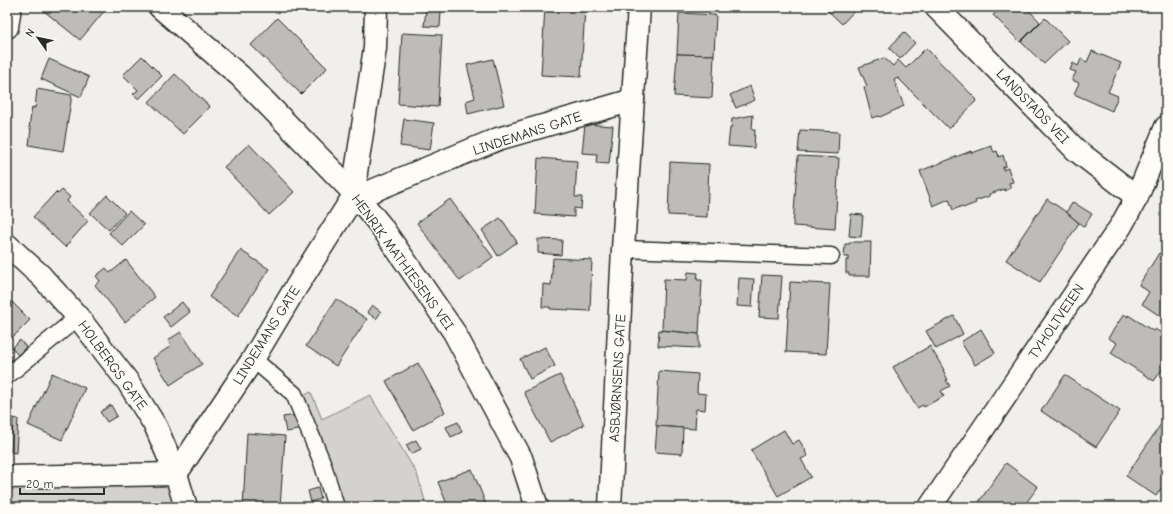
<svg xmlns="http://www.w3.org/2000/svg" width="1173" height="514" viewBox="0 0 1173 514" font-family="'Comic Neue',sans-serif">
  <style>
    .green { fill: #d3d2cf; stroke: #7f7e7d }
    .building { fill: #bdbcb8; stroke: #2b2b2b }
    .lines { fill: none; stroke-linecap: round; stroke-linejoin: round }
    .service-casing { stroke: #2b2b2b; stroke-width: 19 }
    .minor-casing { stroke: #2b2b2b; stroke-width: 25 }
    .service { stroke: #fdfcf7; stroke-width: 16 }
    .minor { stroke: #fdfcf7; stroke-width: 22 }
    .labels { text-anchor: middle; stroke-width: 3; stroke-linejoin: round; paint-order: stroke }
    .street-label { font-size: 14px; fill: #2b2b2b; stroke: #fdfcf7 }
  </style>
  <rect width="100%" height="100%" fill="#f0efeb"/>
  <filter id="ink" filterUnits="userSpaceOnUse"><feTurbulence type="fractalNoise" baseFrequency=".025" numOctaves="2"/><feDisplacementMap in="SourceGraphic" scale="8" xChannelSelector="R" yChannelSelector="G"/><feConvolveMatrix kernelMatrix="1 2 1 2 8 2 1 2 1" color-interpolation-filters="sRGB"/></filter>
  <g filter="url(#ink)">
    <g class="green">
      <path d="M311 392 322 419 370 395 417 474 427 507H336L296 399Z"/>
      <path d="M176 474 186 507H7V477Z"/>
    </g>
    <g class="building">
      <path d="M48 7H103L106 9 80 40 44 11Z"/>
      <path d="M406 7H436L435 11 405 8Z"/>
      <path d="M545 7 585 8 581 77 541 75Z"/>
      <path d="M824 7H858L842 24Z"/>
      <path d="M1002 7H1026L1040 22 1020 42 993 15Z"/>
      <path d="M426 10 441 11 440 27 424 26Z"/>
      <path d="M679 13 716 15 714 55 677 54Z"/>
      <path d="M277 18 327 68 301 94 251 45Z"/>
      <path d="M1045 18 1068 41 1044 64 1021 42Z"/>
      <path d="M904 32 915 43 900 59 889 48Z"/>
      <path d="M402 33 442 35 438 107 398 104Z"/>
      <path d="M926 48 977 100 949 129 898 78 894 80 904 106 880 117 879 116 872 118 864 87 867 86 859 67 884 58 893 66 898 60 906 68Z"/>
      <path d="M1092 51 1121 63 1108 92 1118 96 1112 111 1074 94 1079 83 1072 80 1076 72 1070 70 1073 63 1078 66 1081 59 1087 62Z"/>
      <path d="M677 54 714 55 712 98 674 96Z"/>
      <path d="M142 56 162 76 139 99 133 94 138 90 123 75Z"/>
      <path d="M49 59 89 77 81 97 41 79Z"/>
      <path d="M493 59 504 105 468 114 466 101 475 98 467 65Z"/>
      <path d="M175 74 210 107 183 134 149 102Z"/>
      <path d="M750 86 755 100 736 108 730 95Z"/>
      <path d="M37 89 72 95 63 151 29 145 31 128H29L32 107 35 108Z"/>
      <path d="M753 115 752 130H755L754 148 728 146 730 128H731L732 119Z"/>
      <path d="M404 119 434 123 430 150 400 146Z"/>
      <path d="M585 124 613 126 609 164 596 163 597 154 582 153Z"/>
      <path d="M800 130 839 132 838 154 798 152Z"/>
      <path d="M249 144 294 192 269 215 224 167Z"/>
      <path d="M991 146 994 152 997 151 999 157 1003 155 1006 166 1003 167V170L1008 168 1013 182 1009 183 1011 188 1005 191V189L989 194 990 196 975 201 976 203 963 208 962 206 953 210 949 199 933 206 920 171 971 151 972 153Z"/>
      <path d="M798 156 839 158 835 229 793 226Z"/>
      <path d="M538 158 577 161 575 197H582L581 209 574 208V217L535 214Z"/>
      <path d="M670 162 709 164 707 217 668 215Z"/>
      <path d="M62 190 70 197 67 201 88 221 65 247 33 217 56 192 58 194Z"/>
      <path d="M107 195 125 213 109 230 90 213Z"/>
      <path d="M450 199 493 257 460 281 417 223Z"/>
      <path d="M1047 199 1066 212 1079 223 1040 282 1006 260Z"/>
      <path d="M1073 202 1092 214 1084 227 1066 212Z"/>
      <path d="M129 211 144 225 123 246 109 233Z"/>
      <path d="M851 214 863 215 861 237 849 236Z"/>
      <path d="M500 218 503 221 517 242 498 256 482 230Z"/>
      <path d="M538 239 562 240 561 255 538 253Z"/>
      <path d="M850 242H871L870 276H849V273H846V260H849V257H844L845 244H850Z"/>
      <path d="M240 250 269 269 238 316 209 297Z"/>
      <path d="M1166 251V320L1142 304 1149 292 1139 285 1159 253 1163 256Z"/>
      <path d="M553 258 592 260 590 311 550 309V307H542L543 284 551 285Z"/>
      <path d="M126 260 155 297 125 322 95 285 100 281 96 276 106 268 110 273Z"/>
      <path d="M688 272 698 273 697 280H702L699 334 662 330 664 279 687 280Z"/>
      <path d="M762 275 782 276 779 318 759 317Z"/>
      <path d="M739 278 754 279 752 307 737 306Z"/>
      <path d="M790 282 830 284 826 354 786 352Z"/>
      <path d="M7 297 30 320 7 343Z"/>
      <path d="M336 299 367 319 336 366 306 346Z"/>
      <path d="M182 302 190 312 171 327 163 317Z"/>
      <path d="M372 305 381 312 376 319 367 312Z"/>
      <path d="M1124 314 1128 317V315L1153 331 1155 329 1166 336V370L1163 368 1154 381 1111 353 1117 343 1108 338Z"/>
      <path d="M954 316 963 334 936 349 926 331Z"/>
      <path d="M981 329 995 353 975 365 961 342Z"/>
      <path d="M659 330 699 334V348L658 346Z"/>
      <path d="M181 332 202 364 170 385 153 358 171 346 168 340Z"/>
      <path d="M20 340 26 347 18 355 12 348Z"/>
      <path d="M930 346 944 370H943L948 380H946L950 386 941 391 944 396 924 407 923 405 917 408 893 367Z"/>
      <path d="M545 347 555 366 530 379 520 359Z"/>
      <path d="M418 363 445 412 413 430 386 381Z"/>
      <path d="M659 371 698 374 697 393 706 394 705 410 696 409 695 429 656 426Z"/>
      <path d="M52 373 85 388 62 440 28 425Z"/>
      <path d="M560 375 584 425 550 442 524 392Z"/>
      <path d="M1065 375 1120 411 1096 447 1041 411Z"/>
      <path d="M111 405 117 416 107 422 100 412Z"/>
      <path d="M296 415 299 430 286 432 283 417Z"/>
      <path d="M13 418 18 419 16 453 11 452Z"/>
      <path d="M1163 421 1166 424V481L1156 496 1126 476Z"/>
      <path d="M458 422 462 432 451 437 446 427Z"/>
      <path d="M657 426 683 428 682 454 655 452Z"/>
      <path d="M784 430 792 444 799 440 806 451 805 452 808 456 801 459 811 477 778 496 751 450Z"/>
      <path d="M247 433 285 436 280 507H243Z"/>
      <path d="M416 440 421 449 411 454 406 445Z"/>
      <path d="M1006 463 1038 487 1023 507H977L976 506Z"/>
      <path d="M472 469 487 507H448L438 482Z"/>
      <path d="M318 488 321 499 311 502 308 491Z"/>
    </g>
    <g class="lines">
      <defs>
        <g id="service">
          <path d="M623 249 831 256"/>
          <path d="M253 359 294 394 322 462 336 507"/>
          <path d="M7 375H8L78 317"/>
        </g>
        <g id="minor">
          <path d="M160 7 240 76 355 194 381 226 454 332 521 458 537 507"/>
          <path d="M936 7 1076 150 1137 197"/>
          <path d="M7 27 10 7"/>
          <path d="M355 194 372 191 498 139 633 100"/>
          <path d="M7 245 41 276 78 317 128 382 156 427 176 474 186 507"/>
          <path d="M176 474 253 359 293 292 355 194 356 172 375 48 376 7"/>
          <path d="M7 477 176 474"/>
          <path d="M610 507 623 249 639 7"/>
          <path d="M930 507 1121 226 1137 197 1166 127"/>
        </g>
      </defs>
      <use href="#service" class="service-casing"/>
      <use href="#minor" class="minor-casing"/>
      <use href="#service" class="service"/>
      <use href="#minor" class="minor"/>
    </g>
  </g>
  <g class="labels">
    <g class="street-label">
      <text transform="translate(1033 106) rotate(46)" y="5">LANDSTADS VEI</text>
      <text transform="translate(527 133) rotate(-18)" y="5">LINDEMANS GATE</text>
      <text transform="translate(403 262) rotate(54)" y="5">HENRIK MATHIESENS VEI</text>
      <text transform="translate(1056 321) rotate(-56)" y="5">TYHOLTVEIEN</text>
      <text transform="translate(266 335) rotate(-58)" y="5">LINDEMANS GATE</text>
      <text transform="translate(113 365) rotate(54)" y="5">HOLBERGS GATE</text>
      <text transform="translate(617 378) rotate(-87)" y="5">ASBJØRNSENS GATE</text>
    </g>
  </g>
  <rect width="1173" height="514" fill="none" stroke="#fdfcf7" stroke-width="24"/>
  <rect x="12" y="12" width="1149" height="490" fill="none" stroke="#2b2b2b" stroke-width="1.5" filter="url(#ink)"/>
  <g transform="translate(38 38) rotate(303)" stroke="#fdfcf7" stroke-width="3" paint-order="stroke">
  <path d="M0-3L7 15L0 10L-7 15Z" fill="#2b2b2b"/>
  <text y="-6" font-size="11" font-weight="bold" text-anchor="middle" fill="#2b2b2b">N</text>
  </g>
  <path d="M20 488v6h84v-6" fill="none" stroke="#2b2b2b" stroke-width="2"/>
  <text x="26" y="488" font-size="12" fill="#2b2b2b" stroke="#fdfcf7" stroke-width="3" paint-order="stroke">20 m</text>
</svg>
